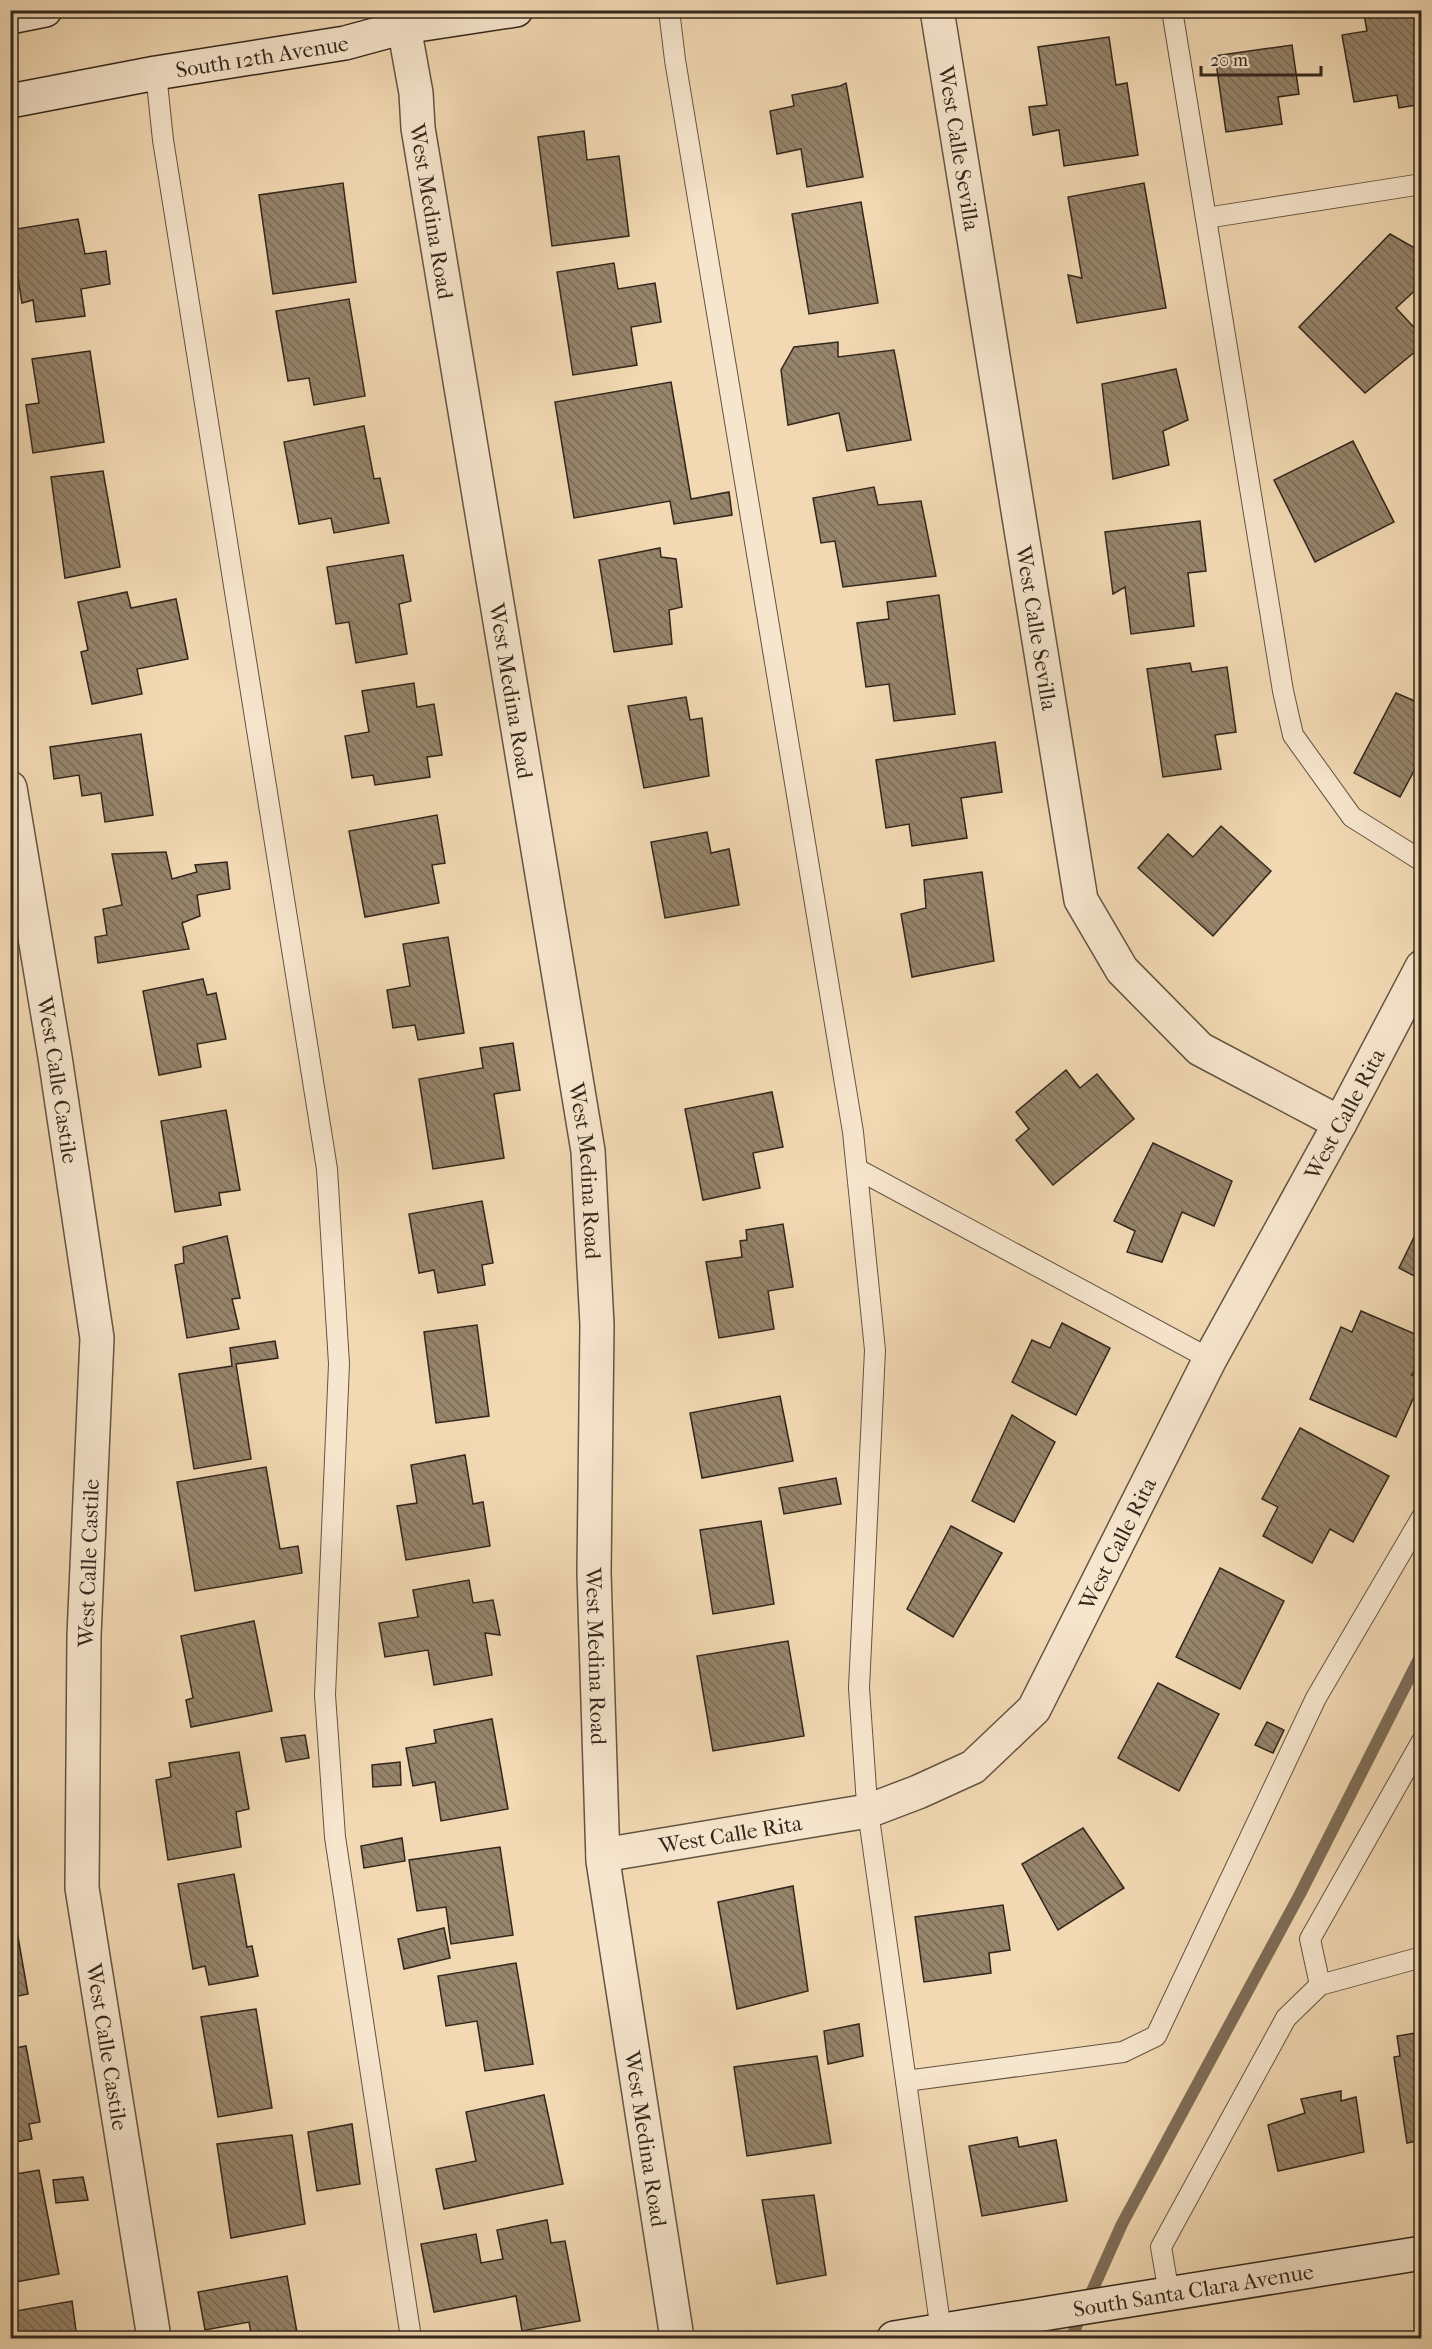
<svg xmlns="http://www.w3.org/2000/svg" width="1432" height="2349" viewBox="0 0 1432 2349" font-family="'IM FELL French Canon',serif">
  <style>
    .lines { fill: none; stroke-linecap: round; stroke-linejoin: round }
    .stream { stroke: #7e6d58; stroke-width: 12 }
    .building { fill: url(#building-back-hatch); stroke: #32271c; stroke-width: 1.5 }
    .lane-casing { stroke: #625442; stroke-width: 22 }
    .street-casing { stroke: #625442; stroke-width: 36 }
    .secondary-casing { stroke: #32271c; stroke-width: 36 }
    .lane { stroke: #f7e6ce; stroke-width: 20 }
    .street { stroke: #f7e6ce; stroke-width: 33 }
    .secondary { stroke: #f7e6ce; stroke-width: 33 }
    .labels { text-anchor: middle; stroke-width: 4.5; stroke-linejoin: round; paint-order: stroke }
    .street-label { font-size: 22px; fill: #32271c; stroke: #f7e6ce }
  </style>
  <defs>
    <pattern id="building-back-hatch" width="6" height="6" patternUnits="userSpaceOnUse" patternTransform="scale(1.5)"><rect width="6" height="6" fill="#96846b"/><path d="M-1 5l2 2M0 0l6 6M5-1l2 2" fill="none" stroke="#7b6c57"/></pattern>
  </defs>
  <rect width="100%" height="100%" fill="#f2d9b3"/>
  <filter id="stains"><feTurbulence type="fractalNoise" baseFrequency=".00333" numOctaves="4"/><feColorMatrix values="0 0 0 0 .2 0 0 0 0 .09 0 0 0 0 .02 0 0 0 .5 -.17"/></filter>
  <radialGradient id="worn" r=".72"><stop offset=".6" stop-color="#630" stop-opacity="0"/><stop offset="1" stop-color="#630" stop-opacity=".3"/></radialGradient>
  <g class="lines">
    <path class="stream" d="M1071 2338 1122 2224 1300 1894 1422 1653"/>
  </g>
  <g class="building">
    <path d="M1386 10H1422V104L1399 108 1397 95 1354 102 1342 35 1367 31 1364 14Z"/>
    <path d="M1109 37 1116 85 1127 83 1138 155 1064 166 1059 130 1033 135 1029 107 1047 105 1038 47Z"/>
    <path d="M1292 45 1299 94 1278 97 1282 124 1226 132 1215 56Z"/>
    <path d="M846 83 863 177 807 187 801 149 777 154 770 111 794 106 792 95 840 86Z"/>
    <path d="M584 131 587 160 619 156 629 236 552 246 538 137Z"/>
    <path d="M343 183 356 282 273 294 259 195Z"/>
    <path d="M1144 183 1166 308 1077 323 1068 275 1082 278 1068 197Z"/>
    <path d="M861 202 878 303 809 314 792 214Z"/>
    <path d="M78 219 85 254 106 251 110 284 81 289 85 316 36 322 33 300 22 303 10 230Z"/>
    <path d="M1390 234 1413 247 1422 264V284L1396 308 1422 336V346L1365 393 1299 327Z"/>
    <path d="M614 263 618 289 655 283 661 322 631 327 637 365 573 375 557 272Z"/>
    <path d="M349 299 365 396 314 405 309 378 288 381 276 311Z"/>
    <path d="M838 342V357L894 350 911 440 847 451 839 413 788 425 781 370 794 347Z"/>
    <path d="M90 351 104 442 33 453 26 405 39 403 32 359Z"/>
    <path d="M1176 369 1188 420 1163 431 1169 465 1113 479 1102 384Z"/>
    <path d="M671 382 691 499 729 492 732 515 674 524 670 501 574 518 555 402Z"/>
    <path d="M364 426 374 479 380 478 389 523 334 533 331 518 299 524 284 442Z"/>
    <path d="M1353 441 1394 522 1315 562 1274 480Z"/>
    <path d="M103 471 120 567 65 578 51 477Z"/>
    <path d="M874 487 878 505 921 501 936 576 843 587 835 541 821 543 813 498Z"/>
    <path d="M1200 521 1206 571 1188 573 1194 626 1131 634 1125 587 1113 594 1105 532Z"/>
    <path d="M660 548 661 557 676 559 682 607 669 610 672 644 614 652 599 560Z"/>
    <path d="M403 555 411 601 399 604 407 654 356 663 349 622 336 624 327 567Z"/>
    <path d="M127 592 131 608 176 599 188 659 137 669 142 694 92 704 81 652 88 650 78 602Z"/>
    <path d="M939 595 955 714 894 721 889 684 866 687 857 623 889 619 887 602Z"/>
    <path d="M1190 663 1192 672 1227 667 1236 732 1215 735 1221 769 1163 777 1147 669Z"/>
    <path d="M414 683 417 707 434 704 442 755 427 757 430 777 375 785 373 775 352 778 345 736 369 732 362 691Z"/>
    <path d="M1396 693 1422 704V756L1400 797 1354 773Z"/>
    <path d="M686 697 690 720 702 718 709 776 644 788 628 706Z"/>
    <path d="M141 734 153 815 105 822 101 793 82 796 79 775 54 779 50 747Z"/>
    <path d="M995 742 1002 792 961 798 967 838 912 846 909 824 886 828 876 760Z"/>
    <path d="M437 815 445 863 432 865 439 903 365 917 349 831Z"/>
    <path d="M1221 826 1271 871 1213 936 1138 868 1168 834 1193 857Z"/>
    <path d="M707 832 711 853 729 849 739 905 665 918 651 842Z"/>
    <path d="M166 852 172 879 197 872 195 865 227 862 230 889 197 895 200 916 182 923 189 949 98 963 95 937 107 935 103 909 122 905 112 854Z"/>
    <path d="M982 872 994 961 912 977 901 914 926 908 924 880Z"/>
    <path d="M448 937 464 1033 418 1040 415 1025 393 1028 387 990 410 986 403 944Z"/>
    <path d="M203 979 207 995 216 993 226 1039 197 1044 201 1067 159 1075 143 991Z"/>
    <path d="M513 1043 520 1090 494 1094 504 1158 433 1169 419 1079 483 1068 480 1048Z"/>
    <path d="M1066 1070 1080 1088 1097 1074 1134 1119 1053 1185 1016 1140 1029 1129 1016 1112Z"/>
    <path d="M772 1092 783 1147 753 1153 760 1188 703 1200 685 1109Z"/>
    <path d="M226 1110 240 1190 219 1193 221 1205 175 1212 161 1121Z"/>
    <path d="M1153 1143 1232 1181 1214 1226 1182 1212 1162 1262 1127 1252 1135 1231 1114 1221Z"/>
    <path d="M482 1201 493 1263 482 1265 485 1285 438 1293 434 1270 419 1273 409 1214Z"/>
    <path d="M1422 1221V1280L1399 1268Z"/>
    <path d="M783 1224 793 1287 768 1291 774 1329 719 1338 706 1262 742 1257 740 1241 747 1240 746 1230Z"/>
    <path d="M227 1236 240 1298 232 1299 239 1329 187 1338 175 1265 184 1263 183 1247Z"/>
    <path d="M1361 1311 1422 1337V1353L1412 1375 1422 1373V1379L1396 1437 1310 1399 1341 1327 1352 1332Z"/>
    <path d="M1062 1323 1110 1348 1076 1415 1012 1382 1032 1340 1050 1348Z"/>
    <path d="M477 1325 489 1416 436 1423 424 1332Z"/>
    <path d="M275 1341 278 1358 236 1364 251 1459 194 1469 179 1374 232 1366 230 1348Z"/>
    <path d="M780 1396 793 1461 702 1478 690 1413Z"/>
    <path d="M1012 1415 1055 1442 1014 1522 972 1501Z"/>
    <path d="M1300 1428 1389 1476 1353 1542 1330 1529 1312 1563 1263 1536 1278 1507 1262 1499Z"/>
    <path d="M465 1455 473 1504 483 1502 490 1546 406 1560 397 1506 417 1503 411 1465Z"/>
    <path d="M266 1467 280 1549 298 1546 302 1573 195 1591 177 1482Z"/>
    <path d="M836 1478 841 1504 784 1514 779 1488Z"/>
    <path d="M761 1521 774 1604 713 1614 700 1530Z"/>
    <path d="M951 1526 1002 1553 953 1637 907 1609Z"/>
    <path d="M1220 1568 1284 1601 1240 1689 1176 1657Z"/>
    <path d="M469 1580 473 1603 493 1600 500 1635 485 1633 492 1675 434 1685 428 1650 385 1657 379 1623 418 1617 413 1590Z"/>
    <path d="M254 1621 272 1711 191 1727 186 1700 193 1698 181 1636Z"/>
    <path d="M788 1641 804 1736 713 1751 697 1656Z"/>
    <path d="M1158 1683 1219 1714 1179 1791 1118 1758Z"/>
    <path d="M492 1719 508 1809 441 1821 435 1782 413 1786 406 1748 436 1743 434 1730Z"/>
    <path d="M1267 1722 1284 1730 1273 1753 1255 1745Z"/>
    <path d="M305 1735 309 1758 286 1762 281 1738Z"/>
    <path d="M239 1752 249 1809 236 1812 241 1847 168 1860 156 1780 171 1777 169 1763Z"/>
    <path d="M400 1762 401 1785 373 1787 372 1765Z"/>
    <path d="M1083 1828 1124 1888 1058 1930 1022 1864Z"/>
    <path d="M402 1838 405 1861 364 1868 361 1846Z"/>
    <path d="M500 1847 513 1935 451 1944 446 1907 417 1911 409 1860Z"/>
    <path d="M234 1874 247 1947 252 1946 258 1976 209 1985 205 1966 193 1969 178 1884Z"/>
    <path d="M793 1886 808 1991 737 2009 718 1902Z"/>
    <path d="M1003 1905 1010 1950 989 1953 991 1973 924 1982 915 1917Z"/>
    <path d="M15 1920 28 1994 13 1997 15 2009 10 2010V1921Z"/>
    <path d="M444 1928 450 1958 404 1969 398 1939Z"/>
    <path d="M516 1963 533 2064 485 2071 477 2021 446 2026 438 1976Z"/>
    <path d="M256 2009 272 2108 218 2117 201 2017Z"/>
    <path d="M859 2024 863 2056 828 2064 824 2031Z"/>
    <path d="M1422 2032V2140L1407 2143 1394 2057 1400 2056 1397 2036Z"/>
    <path d="M26 2046 40 2122 29 2124 32 2139 10 2143V2049Z"/>
    <path d="M817 2056 831 2143 747 2156 734 2067Z"/>
    <path d="M1341 2091V2101L1356 2097 1364 2152 1278 2171 1268 2125 1305 2113 1301 2099Z"/>
    <path d="M544 2095 563 2184 444 2209 436 2169 476 2161 466 2112Z"/>
    <path d="M352 2124 360 2184 317 2191 308 2132Z"/>
    <path d="M292 2135 305 2224 231 2238 217 2144Z"/>
    <path d="M1017 2137 1019 2147 1056 2140 1067 2201 982 2216 969 2146Z"/>
    <path d="M39 2170 59 2274 10 2283V2175Z"/>
    <path d="M83 2177 88 2200 56 2203 53 2180Z"/>
    <path d="M814 2195 826 2275 777 2284 762 2200Z"/>
    <path d="M547 2220 551 2243 565 2241 580 2321 522 2331 516 2296 434 2312 421 2244 476 2234 481 2263 503 2259 497 2230Z"/>
    <path d="M287 2276 298 2338H252L249 2322 205 2330 198 2292Z"/>
    <path d="M72 2301 77 2338H15L10 2312Z"/>
  </g>
  <g class="lines">
    <defs>
      <g id="lane">
        <path d="M669 10 675 60 853 1132 875 1350 859 1688 867 1804 941 2331"/>
        <path d="M1172 10 1283 691 1293 735 1352 817 1422 861"/>
        <path d="M156 73 163 140 327 1169 339 1364 325 1695 335 1837 411 2338"/>
        <path d="M1206 218 1422 184"/>
        <path d="M857 1169 1210 1359"/>
        <path d="M1320 1985 1310 1939 1422 1741"/>
        <path d="M906 2081 1123 2052 1156 2036 1316 1698 1422 1517"/>
        <path d="M1169 2294 1161 2247 1286 2018 1320 1985 1422 1957"/>
      </g>
      <g id="street">
        <path id="s1" d="M407 10 404 27 416 93 418 128 588 1151 597 1325 594 1573 603 1861 677 2338"/>
        <path id="s2" d="M937 10 1081 900 1122 970 1200 1049 1340 1123"/>
        <path id="s3" d="M10 788 55 1057 97 1338 84 1636 82 1888 154 2338"/>
        <path id="s4" d="M603 1855 868 1811 918 1792 973 1767 1034 1709 1210 1359 1340 1123 1422 967"/>
      </g>
      <g id="secondary">
        <path d="M10 17 45 10"/>
        <path id="s5" d="M10 101 156 73 345 43 404 27 516 10"/>
        <path id="s6" d="M894 2338 1422 2253"/>
      </g>
    </defs>
    <use href="#lane" class="lane-casing"/>
    <use href="#street" class="street-casing"/>
    <use href="#secondary" class="secondary-casing"/>
    <use href="#lane" class="lane"/>
    <use href="#street" class="street"/>
    <use href="#secondary" class="secondary"/>
  </g>
  <g class="labels">
    <g class="street-label">
      <text dy="8" stroke="none"><textPath href="#s5" startOffset="256">South 12th Avenue</textPath></text>
      <text dy="8" stroke="none"><textPath href="#s2" startOffset="140">West Calle Sevilla</textPath></text>
      <text dy="8" stroke="none"><textPath href="#s1" startOffset="204">West Medina Road</textPath></text>
      <text dy="8" stroke="none"><textPath href="#s2" startOffset="626">West Calle Sevilla</textPath></text>
      <text dy="8" stroke="none"><textPath href="#s1" startOffset="690">West Medina Road</textPath></text>
      <text dy="8" stroke="none"><textPath href="#s3" startOffset="296">West Calle Castile</textPath></text>
      <text dy="8" stroke="none"><textPath href="#s4" startOffset="1138">West Calle Rita</textPath></text>
      <text dy="8" stroke="none"><textPath href="#s1" startOffset="1176">West Medina Road</textPath></text>
      <text dy="8" stroke="none"><textPath href="#s4" startOffset="652">West Calle Rita</textPath></text>
      <text transform="translate(88 1563) rotate(-88)" y="8">West Calle Castile</text>
      <text dy="8" stroke="none"><textPath href="#s1" startOffset="1662">West Medina Road</textPath></text>
      <text dy="8" stroke="none"><textPath href="#s4" startOffset="129">West Calle Rita</textPath></text>
      <text dy="8" stroke="none"><textPath href="#s3" startOffset="1268">West Calle Castile</textPath></text>
      <text dy="8" stroke="none"><textPath href="#s1" startOffset="2148">West Medina Road</textPath></text>
      <text dy="8" stroke="none"><textPath href="#s6" startOffset="303">South Santa Clara Avenue</textPath></text>
    </g>
  </g>
  <rect width="1432" height="2349" fill="none" stroke="#f2d9b3" stroke-width="36"/>
  <rect x="12" y="12" width="1408" height="2325" fill="none" stroke="#32271c" stroke-width="3"/>
  <rect x="18" y="18" width="1396" height="2313" fill="none" stroke="#32271c" stroke-width="1.5"/>
  <path d="M1201 66v9h120v-9" fill="none" stroke="#32271c" stroke-width="3"/>
  <text x="1210" y="66" font-size="18" fill="#32271c" stroke="#f7e6ce" stroke-width="4.5" paint-order="stroke">20 m</text>
  <rect width="100%" height="100%" filter="url(#stains)"/>
  <rect width="100%" height="100%" fill="url(#worn)"/>
</svg>
